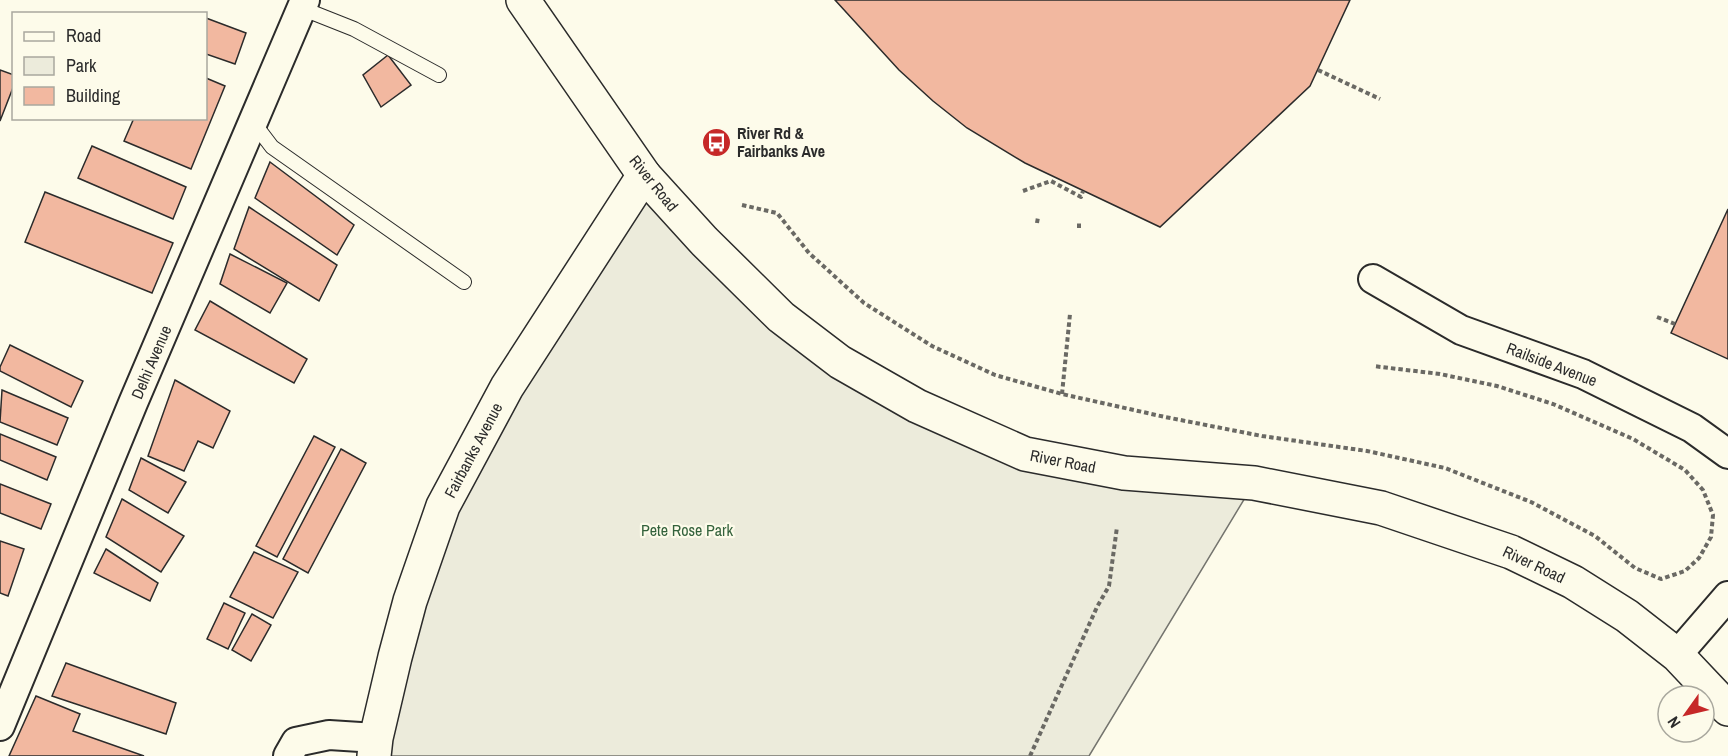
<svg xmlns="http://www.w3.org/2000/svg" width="1728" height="756" viewBox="0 0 1728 756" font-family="'Archivo Narrow',sans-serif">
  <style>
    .green { fill: #ecebdb; stroke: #74746e; stroke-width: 1.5 }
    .building { fill: #f2b8a0; stroke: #2b2b2b; stroke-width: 1.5 }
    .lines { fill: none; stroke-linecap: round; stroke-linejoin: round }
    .service-casing { stroke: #2b2b2b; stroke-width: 16 }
    .minor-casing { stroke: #2b2b2b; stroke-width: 32 }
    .tertiary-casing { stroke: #2b2b2b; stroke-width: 36 }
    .primary-casing { stroke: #2b2b2b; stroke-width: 36 }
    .path { stroke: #6a6964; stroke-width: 4; stroke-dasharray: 4.5 3; stroke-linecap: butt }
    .service { stroke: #fdfbea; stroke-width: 14 }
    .minor { stroke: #fdfbea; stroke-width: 28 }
    .tertiary { stroke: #fdfbea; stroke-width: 33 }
    .primary { stroke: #fdfbea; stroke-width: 33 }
    .labels { text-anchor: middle; stroke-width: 4.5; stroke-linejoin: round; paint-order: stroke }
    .poi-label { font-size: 16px; font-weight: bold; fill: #2b2b2b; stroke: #fdfbea; text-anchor: start }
    .street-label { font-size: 16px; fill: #2b2b2b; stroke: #fdfbea }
    .park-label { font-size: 16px; fill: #34623c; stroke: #fdfbea }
  </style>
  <rect width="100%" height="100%" fill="#fdfbea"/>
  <path class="green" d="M644 175 781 317 953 423 1254 483 1089 756H374L443 506Z"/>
  <g class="building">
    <path d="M835 0H1350L1310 86 1160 227 1025 163 967 128 933 101 899 70Z"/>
    <path d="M206 18 246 33 235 64 206 54Z"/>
    <path d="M388 55 411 85 381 107 363 75Z"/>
    <path d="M0 70 14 75V85L0 121Z"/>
    <path d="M206 78 225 86 191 169 124 141 134 118H206Z"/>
    <path d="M92 146 186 187 173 219 78 178Z"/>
    <path d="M270 162 354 225 337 255 255 198Z"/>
    <path d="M45 192 173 243 152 293 25 242Z"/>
    <path d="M249 207 337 265 319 301 234 249Z"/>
    <path d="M1728 209V359L1671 333Z"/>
    <path d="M230 254 287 283 270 313 220 284Z"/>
    <path d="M210 301 307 359 294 383 195 330Z"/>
    <path d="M10 345 83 381 71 407 0 371V367Z"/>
    <path d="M175 380 230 411 213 448 198 441 184 471 148 456Z"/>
    <path d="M2 390 68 418 57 445 0 422Z"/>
    <path d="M0 434 56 457 47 480 0 460Z"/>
    <path d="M314 436 335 447 277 557 256 546Z"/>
    <path d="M341 449 366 463 308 573 283 559Z"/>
    <path d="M141 458 186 482 168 513 129 490Z"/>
    <path d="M0 484 51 504 41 529 0 513Z"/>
    <path d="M122 499 184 536 161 572 106 537Z"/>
    <path d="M0 541 24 549 8 596 0 593Z"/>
    <path d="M106 549 158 583 150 601 94 573Z"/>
    <path d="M254 552 298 572 273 618 230 597Z"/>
    <path d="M224 603 245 613 228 649 207 639Z"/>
    <path d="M252 614 271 625 251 661 232 650Z"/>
    <path d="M66 663 176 703 166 734 52 696Z"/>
    <path d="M36 696 80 714 73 731 144 756H9Z"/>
  </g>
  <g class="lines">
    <defs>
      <g id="service">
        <path d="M301 8 354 29 439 75"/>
        <path d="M253 122 272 147 464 282"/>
      </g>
      <g id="minor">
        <path d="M1373 279 1461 330 1583 374 1692 428 1728 454"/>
        <path d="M1677 655 1728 596"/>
        <path d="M0 726 133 403 305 0"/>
        <path d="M288 756 296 742 329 735 376 738"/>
      </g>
      <path id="tertiary" d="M374 756 376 738 395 657 410 601 443 506 507 387 644 175"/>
      <path id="primary" d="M523 0 644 175 704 241 781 317 840 362 917 406 1025 454 1124 473 1254 483 1381 508 1511 552 1573 582 1627 616 1677 655 1728 709"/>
    </defs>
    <use href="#service" class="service-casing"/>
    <use href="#minor" class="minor-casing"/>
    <use href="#tertiary" class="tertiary-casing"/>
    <use href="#primary" class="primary-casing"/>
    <g class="path">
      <path d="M1318 70 1380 99"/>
      <path d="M1023 191 1051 181 1081 197 1083 191"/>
      <path d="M742 205 777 213 809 253 864 303 932 346 995 375 1062 394 1165 417 1262 436 1367 451 1445 468 1531 502 1595 536 1635 568 1661 579 1685 571 1699 558 1711 537 1713 515 1703 490 1685 470 1633 439 1553 404 1497 386 1440 374 1373 366"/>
      <path d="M1037 223 1038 217"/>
      <path d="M1079 228V221"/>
      <path d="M1657 317 1675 324"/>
      <path d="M1062 394 1070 314"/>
      <path d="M1030 756 1097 607 1109 586 1117 527"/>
    </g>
    <use href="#service" class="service"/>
    <use href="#minor" class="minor"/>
    <use href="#tertiary" class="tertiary"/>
    <use href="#primary" class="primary"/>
  </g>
  <defs>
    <symbol id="bus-disc" viewBox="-11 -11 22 22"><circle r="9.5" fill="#c62828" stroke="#fdfbea"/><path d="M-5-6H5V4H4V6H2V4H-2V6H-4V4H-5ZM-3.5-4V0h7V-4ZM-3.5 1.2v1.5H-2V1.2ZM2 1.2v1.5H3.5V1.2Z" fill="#fff"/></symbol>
  </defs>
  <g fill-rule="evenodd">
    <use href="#bus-disc" x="700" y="126" width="33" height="33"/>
  </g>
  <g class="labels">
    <g class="poi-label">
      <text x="737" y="139">River Rd &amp;<tspan x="737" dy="18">Fairbanks Ave</tspan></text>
    </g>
    <g class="street-label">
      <text transform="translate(654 183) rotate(51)" y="6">River Road</text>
      <text transform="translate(151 362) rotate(-67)" y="6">Delhi Avenue</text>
      <text transform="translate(1552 364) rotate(21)" y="6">Railside Avenue</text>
      <text transform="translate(473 450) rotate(-62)" y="6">Fairbanks Avenue</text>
      <text transform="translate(1063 461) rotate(11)" y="6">River Road</text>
      <text transform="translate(1534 564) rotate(25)" y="6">River Road</text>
    </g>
    <g class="park-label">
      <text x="687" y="536">Pete Rose Park</text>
    </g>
  </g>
  <rect x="12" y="12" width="195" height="108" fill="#fdfbea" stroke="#a9a89e" stroke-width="1.5"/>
  <rect x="24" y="32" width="30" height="9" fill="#fdfbea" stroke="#a9a89e" stroke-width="1.5"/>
  <text x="66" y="42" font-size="18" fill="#2b2b2b">Road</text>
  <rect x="24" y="57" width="30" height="18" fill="#ecebdb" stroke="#a9a89e" stroke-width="1.5"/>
  <text x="66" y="72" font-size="18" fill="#2b2b2b">Park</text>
  <rect x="24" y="87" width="30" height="18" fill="#f2b8a0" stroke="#a9a89e" stroke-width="1.5"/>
  <text x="66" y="102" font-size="18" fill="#2b2b2b">Building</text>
  <g transform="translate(1686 714) rotate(236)"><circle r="28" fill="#fdfbea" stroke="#a9a89e" stroke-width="1.5"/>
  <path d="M0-4.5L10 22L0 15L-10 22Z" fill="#c62828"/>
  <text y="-9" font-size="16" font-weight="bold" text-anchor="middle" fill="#2b2b2b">N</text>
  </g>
</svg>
